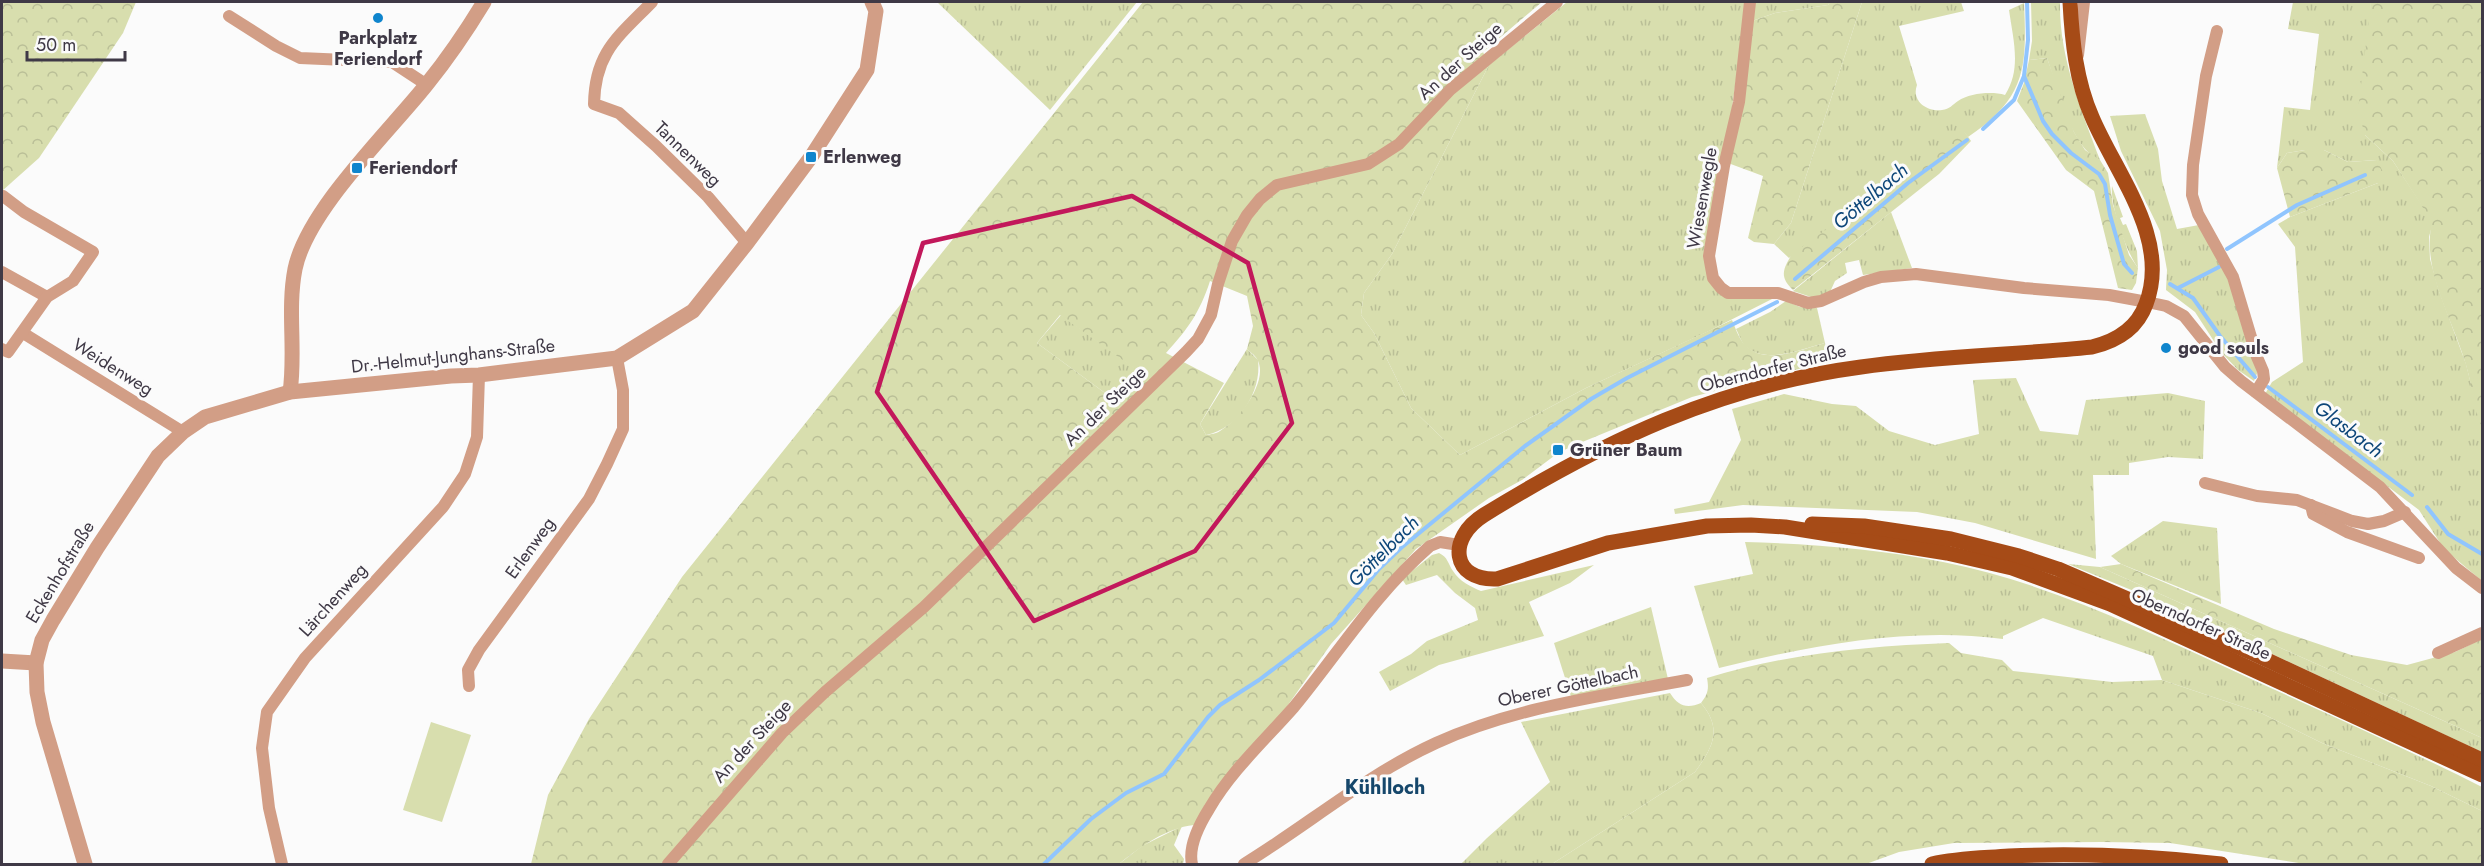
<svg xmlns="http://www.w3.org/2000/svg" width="2484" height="866" viewBox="0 0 2484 866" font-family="Jost,sans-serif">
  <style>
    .grass { fill: url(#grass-tufts) }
    .forest { fill: url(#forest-crowns); fill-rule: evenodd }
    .garden { fill: #d8deae }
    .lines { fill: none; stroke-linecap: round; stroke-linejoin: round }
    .stream { stroke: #90c5fe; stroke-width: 4 }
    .minor { stroke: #d29e86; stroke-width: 12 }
    .tertiary { stroke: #d29e86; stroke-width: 15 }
    .primary { stroke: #a64b17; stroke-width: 15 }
    .marked { fill: none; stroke: #c2185b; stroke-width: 4.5; stroke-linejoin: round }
    .poi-dot { fill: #0f85cd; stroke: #fbfbfb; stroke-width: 2 }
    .labels { text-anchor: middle; stroke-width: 6; stroke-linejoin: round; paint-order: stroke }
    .poi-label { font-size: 18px; font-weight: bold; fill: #3f3946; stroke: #fbfbfb; text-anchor: start }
    .street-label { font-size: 18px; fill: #3f3946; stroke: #fbfbfb }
    .water-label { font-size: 20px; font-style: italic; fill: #0d4679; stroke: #fbfbfb }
    .neighbourhood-label { font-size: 20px; font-weight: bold; fill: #16476b; stroke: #fbfbfb }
  </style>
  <defs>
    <pattern id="grass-tufts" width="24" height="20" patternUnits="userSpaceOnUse" patternTransform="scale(1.5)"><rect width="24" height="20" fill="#d8deae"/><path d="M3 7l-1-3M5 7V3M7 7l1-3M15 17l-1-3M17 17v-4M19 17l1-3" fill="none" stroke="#babf97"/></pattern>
    <pattern id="forest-crowns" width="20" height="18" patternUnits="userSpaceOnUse" patternTransform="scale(1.5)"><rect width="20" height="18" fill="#d8deae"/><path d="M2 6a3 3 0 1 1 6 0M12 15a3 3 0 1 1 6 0" fill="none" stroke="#babf97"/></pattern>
  </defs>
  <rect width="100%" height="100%" fill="#fbfbfb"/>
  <g class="grass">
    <path d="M937 2H1137L1050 110Z"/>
    <path d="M1567 2H1747L1728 136 1705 260C1733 307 1722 296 1774 298L1709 331 1586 388 1460 455 1411 408 1374 333 1361 315 1364 293 1392 254 1489 65Z"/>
    <path d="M1752 2H1830L1828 5 1775 13 1752 21Z"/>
    <path d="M1862 2H1961L1964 11 1899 26 1917 85C1911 101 1927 112 1942 110 1950 109 1952 105 1958 101 1970 93 1992 91 2005 95 2022 69 2013 39 2009 10L2024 3C2027 68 2026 98 1968 137L1964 132 1789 258 1774 244 1791 223Z"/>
    <path d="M2031 2H2060C2059 57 2081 109 2100 160 2071 149 2057 86 2047 58L2029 60 2032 41Z"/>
    <path d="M2293 2H2371L2365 135 2393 161 2433 222 2429 237 2430 259 2439 291 2466 364 2482 428V581L2444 549 2419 510 2265 394 2272 382 2303 362 2295 247 2278 224 2290 217 2378 183 2377 160 2348 162 2324 150H2305L2287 153 2277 168 2284 107 2310 110 2319 34 2288 29Z"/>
    <path d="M2145 114 2158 149 2162 181 2177 229 2199 225 2229 278 2258 371 2254 381 2238 370 2221 352 2195 312 2166 290 2167 270 2160 231 2121 151 2110 116Z"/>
    <path d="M2112 186 2123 217 2120 218 2123 225 2126 224 2137 251 2138 268C2126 251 2110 206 2112 186Z"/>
    <path d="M1891 212 1912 268 1863 275 1859 260 1845 263 1847 273 1835 281 1830 292 1814 298 1793 291Z"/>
    <path d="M1786 301 1800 307 1817 308 1825 343C1801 349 1766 365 1745 346 1741 342 1739 334 1736 329L1770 312Z"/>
    <path d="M1061 315 1146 376 1120 404 1037 343Z"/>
    <path d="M1247 349 1258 360C1262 392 1238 429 1206 435L1200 424Z"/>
    <path d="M2016 378 2040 431 2078 435 2086 400 2168 393 2205 401 2203 459 2168 457 2129 463V475H2093L2096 559 1975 523 1917 512 1743 505 1675 514 1674 509 1709 502 1741 440 1732 409 1784 394 1832 404 1856 406 1889 431 1935 445 1979 434 1973 380Z"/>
    <path d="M2163 521 2217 528 2221 604 2121 564 2111 556Z"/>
    <path d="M1745 542C1811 544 1878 549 1943 562 2045 582 2142 629 2236 672 2318 710 2401 746 2482 787V811L2431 786 2322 743 2261 713 2162 680 2153 656 2043 618 2003 636V639C1908 626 1810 646 1719 668L1694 586 1753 574Z"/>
    <path d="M1439 553C1448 557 1448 564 1453 571 1459 581 1471 587 1481 591L1594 565 1570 583 1529 602 1544 636 1439 665 1390 691 1379 672 1411 654 1427 641 1478 620 1475 608 1455 593 1437 575 1406 585 1402 579 1432 555Z"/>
    <path d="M2068 564 2100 567 2482 738V752L2163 603Z"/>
    <path d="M1651 607 1668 679 1572 700 1554 643Z"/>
    <path d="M1670 693C1678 706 1687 709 1701 703 1723 729 1713 747 1695 772L1552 864H1461L1487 838 1550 782 1521 722Z"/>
    <path d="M1182 826 1174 845 1184 859 1183 864H1119L1142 846Z"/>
  </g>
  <g class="forest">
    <path d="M2 2H136L123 33 39 158 2 191Z"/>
    <path d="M1143 2H1542L1483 52 1489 65 1392 254 1364 293 1361 315 1374 333 1411 408 1460 455 1586 388 1732 320C1735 327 1739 339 1745 345 1765 366 1802 349 1825 343L1829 361 1692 397 1575 445 1558 453 1522 480 1489 498 1416 549 1331 644 1276 722 1194 825C1166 828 1140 847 1119 864H531L548 795 589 719 682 577ZM1210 281 1247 296 1253 326 1247 349C1250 352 1255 355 1257 359 1270 381 1238 421 1220 431 1216 434 1211 434 1206 435L1200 424 1224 383 1166 353C1188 329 1200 312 1210 281ZM1060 315 1145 376 1120 404 1037 343Z"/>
    <path d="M1830 2H1862L1791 223 1774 244 1754 242 1748 238 1763 176 1728 163 1752 21 1775 13 1828 5Z"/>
    <path d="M2371 2H2482V428C2474 409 2472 385 2466 365 2453 319 2421 271 2432 222L2393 161 2365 135 2358 110Z"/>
    <path d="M2047 58 2074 132 2085 150 2100 160 2108 173 2113 205 2129 255 2138 268 2136 283 2132 290 2118 288 2094 191 2066 170 2017 101 2024 83 2029 60Z"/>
    <path d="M1964 131 1971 141 1939 174 1793 290C1779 277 1783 269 1792 254Z"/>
    <path d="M2305 150H2324L2348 162 2377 160 2383 172 2378 183 2290 217 2277 168 2287 153Z"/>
    <path d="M2121 564 2274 629 2351 655 2407 665 2455 652 2482 639V738L2100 567Z"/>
    <path d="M1949 643 1961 653 2002 660 2013 671 2112 682 2162 680 2261 713 2322 743 2431 786 2482 811V864H2305L2170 843 2102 842 1954 843 1899 852 1866 864H1552L1695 772C1713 747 1723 729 1701 703 1708 694 1709 689 1707 678 1785 654 1868 646 1949 643Z"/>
  </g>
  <path class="garden" d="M431 722 471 735 442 822 403 810Z"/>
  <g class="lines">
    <g class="stream">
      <path d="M2027 2 2028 40 2024 76 2043 121 2052 134 2071 153 2099 174 2105 184 2110 215 2124 264 2132 273"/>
      <path d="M1983 129 2014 100 2024 76"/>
      <path d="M2227 249 2297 205 2365 175"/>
      <path d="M1795 279 1908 183 1967 140"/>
      <path d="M2170 284 2193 298 2220 336 2255 377"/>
      <path d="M2178 288 2219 267"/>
      <path d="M2268 387 2412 495"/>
      <path d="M2427 507 2448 534 2482 554"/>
      <path d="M1044 864 1091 819 1126 793 1164 774 1208 717 1220 705 1259 680 1334 623 1379 569 1401 548 1525 446 1591 399 1627 378 1777 302"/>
    </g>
    <g class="minor">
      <path d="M652 2C618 37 595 52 594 104L619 113 656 146 708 197 747 243"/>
      <path d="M1750 2 1739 102 1724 166 1709 256 1713 278 1721 288 1728 293H1778L1808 303 1821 301 1864 282 1881 277 1916 274 2024 288 2109 295 2147 302 2166 306 2184 316 2225 367 2241 381 2380 487 2456 568 2482 588"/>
      <path d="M229 16 276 46 300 58 392 62 427 85"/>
      <path d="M2217 31 2206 76 2193 165 2192 195 2198 214 2233 277 2257 357 2263 371 2264 379 2256 392"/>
      <path d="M2078 55 2084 2"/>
      <path d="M2 272 47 297"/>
      <path d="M23 333 183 432"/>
      <path d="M2 349 8 352 47 297 73 281 93 252 24 212 3 196"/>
      <path d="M2205 483 2257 496 2297 500 2352 521 2368 524 2384 521 2405 512"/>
      <path d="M2311 505 2313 514 2347 532 2419 558"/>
      <path d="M2438 653 2482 633"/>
      <path d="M469 686 468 670 479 650 589 499 607 464 623 429V390L617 358"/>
      <path d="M282 864 269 808 262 748 267 712 305 658 443 507 465 474 477 437 479 375"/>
      <path d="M668 864 782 733 825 692 924 607 1186 352 1198 339 1211 315 1218 284 1232 241 1247 215 1260 199 1277 185 1368 164 1399 144 1451 89 1557 2"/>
      <path d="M1192 864C1188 846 1199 825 1209 809 1231 771 1265 740 1294 707 1340 651 1374 595 1430 546L1440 542 1459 545"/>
      <path d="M1244 864C1308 825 1366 775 1436 743 1515 707 1602 696 1687 680"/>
    </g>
    <g class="tertiary">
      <path d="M290 392C296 352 287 310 295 269 307 210 389 132 427 84 448 58 467 30 484 2"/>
      <path d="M2 661 36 663"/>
      <path d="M85 864 43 722 37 692 36 663 42 640 53 620 97 548 158 456 183 432 205 417 290 392 451 376 479 375 617 358 693 311 747 243 811 157 867 70 876 11 872 2"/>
    </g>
    <g class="primary">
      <path d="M2070 2C2072 40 2076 81 2092 117 2116 174 2171 239 2146 304 2137 329 2117 341 2092 347 2015 355 1938 356 1861 367 1719 386 1604 441 1484 515 1447 538 1451 581 1497 579L1608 543 1707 526 1751 525 1785 527 1947 553 2012 568 2110 604 2482 775"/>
      <path d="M1812 524 1864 526 1951 539 2019 556 2058 569 2250 652 2482 760"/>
      <path d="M1932 864C1957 858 1983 858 2009 856 2080 853 2151 856 2221 864"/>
    </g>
  </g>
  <path class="marked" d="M1132 196 1248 263 1292 423 1195 551 1034 621 877 392 923 243Z"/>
  <g class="poi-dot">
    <circle cx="378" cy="18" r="6"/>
    <rect x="805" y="151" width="12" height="12" rx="3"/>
    <rect x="351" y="162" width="12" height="12" rx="3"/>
    <circle cx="2166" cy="348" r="6"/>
    <rect x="1552" y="444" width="12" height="12" rx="3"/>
  </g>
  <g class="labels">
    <g class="poi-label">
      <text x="378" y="44" text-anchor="middle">Parkplatz<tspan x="378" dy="21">Feriendorf</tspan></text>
      <text x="823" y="163">Erlenweg</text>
      <text x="369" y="174">Feriendorf</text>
      <text x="2178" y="354">good souls</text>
      <text x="1570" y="456">Grüner Baum</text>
    </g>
    <g class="street-label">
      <text transform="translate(1460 61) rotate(-42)" y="6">An der Steige</text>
      <text transform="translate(688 154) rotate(44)" y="6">Tannenweg</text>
      <text transform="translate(1702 198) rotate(-80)" y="6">Wiesenwegle</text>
      <text transform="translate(453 356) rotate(-6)" y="6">Dr.-Helmut-Junghans-Straße</text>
      <text transform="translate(113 367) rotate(32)" y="6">Weidenweg</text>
      <text transform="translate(1773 368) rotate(-14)" y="6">Oberndorfer Straße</text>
      <text transform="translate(1105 406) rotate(-44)" y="6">An der Steige</text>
      <text transform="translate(530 548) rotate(-54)" y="6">Erlenweg</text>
      <text transform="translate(60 572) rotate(-59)" y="6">Eckenhofstraße</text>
      <text transform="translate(333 600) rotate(-48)" y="6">Lärchenweg</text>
      <text transform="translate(2201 624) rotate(24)" y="6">Oberndorfer Straße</text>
      <text transform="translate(1568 686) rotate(-12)" y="6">Oberer Göttelbach</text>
      <text transform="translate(752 741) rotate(-47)" y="6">An der Steige</text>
    </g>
    <g class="water-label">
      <text transform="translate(1870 196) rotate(-40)" y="7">Göttelbach</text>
      <text transform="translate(2349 429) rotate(37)" y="7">Glasbach</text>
      <text transform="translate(1383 551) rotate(-45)" y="7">Göttelbach</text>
    </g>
    <g class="neighbourhood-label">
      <text x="1385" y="794">Kühlloch</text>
    </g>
  </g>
  <rect width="2484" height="866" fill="none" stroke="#3f3946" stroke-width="6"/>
  <path d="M27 51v9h98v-9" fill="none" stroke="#3f3946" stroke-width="3"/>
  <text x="36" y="51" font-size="18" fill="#3f3946" stroke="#fbfbfb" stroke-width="4.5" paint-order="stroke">50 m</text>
</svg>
